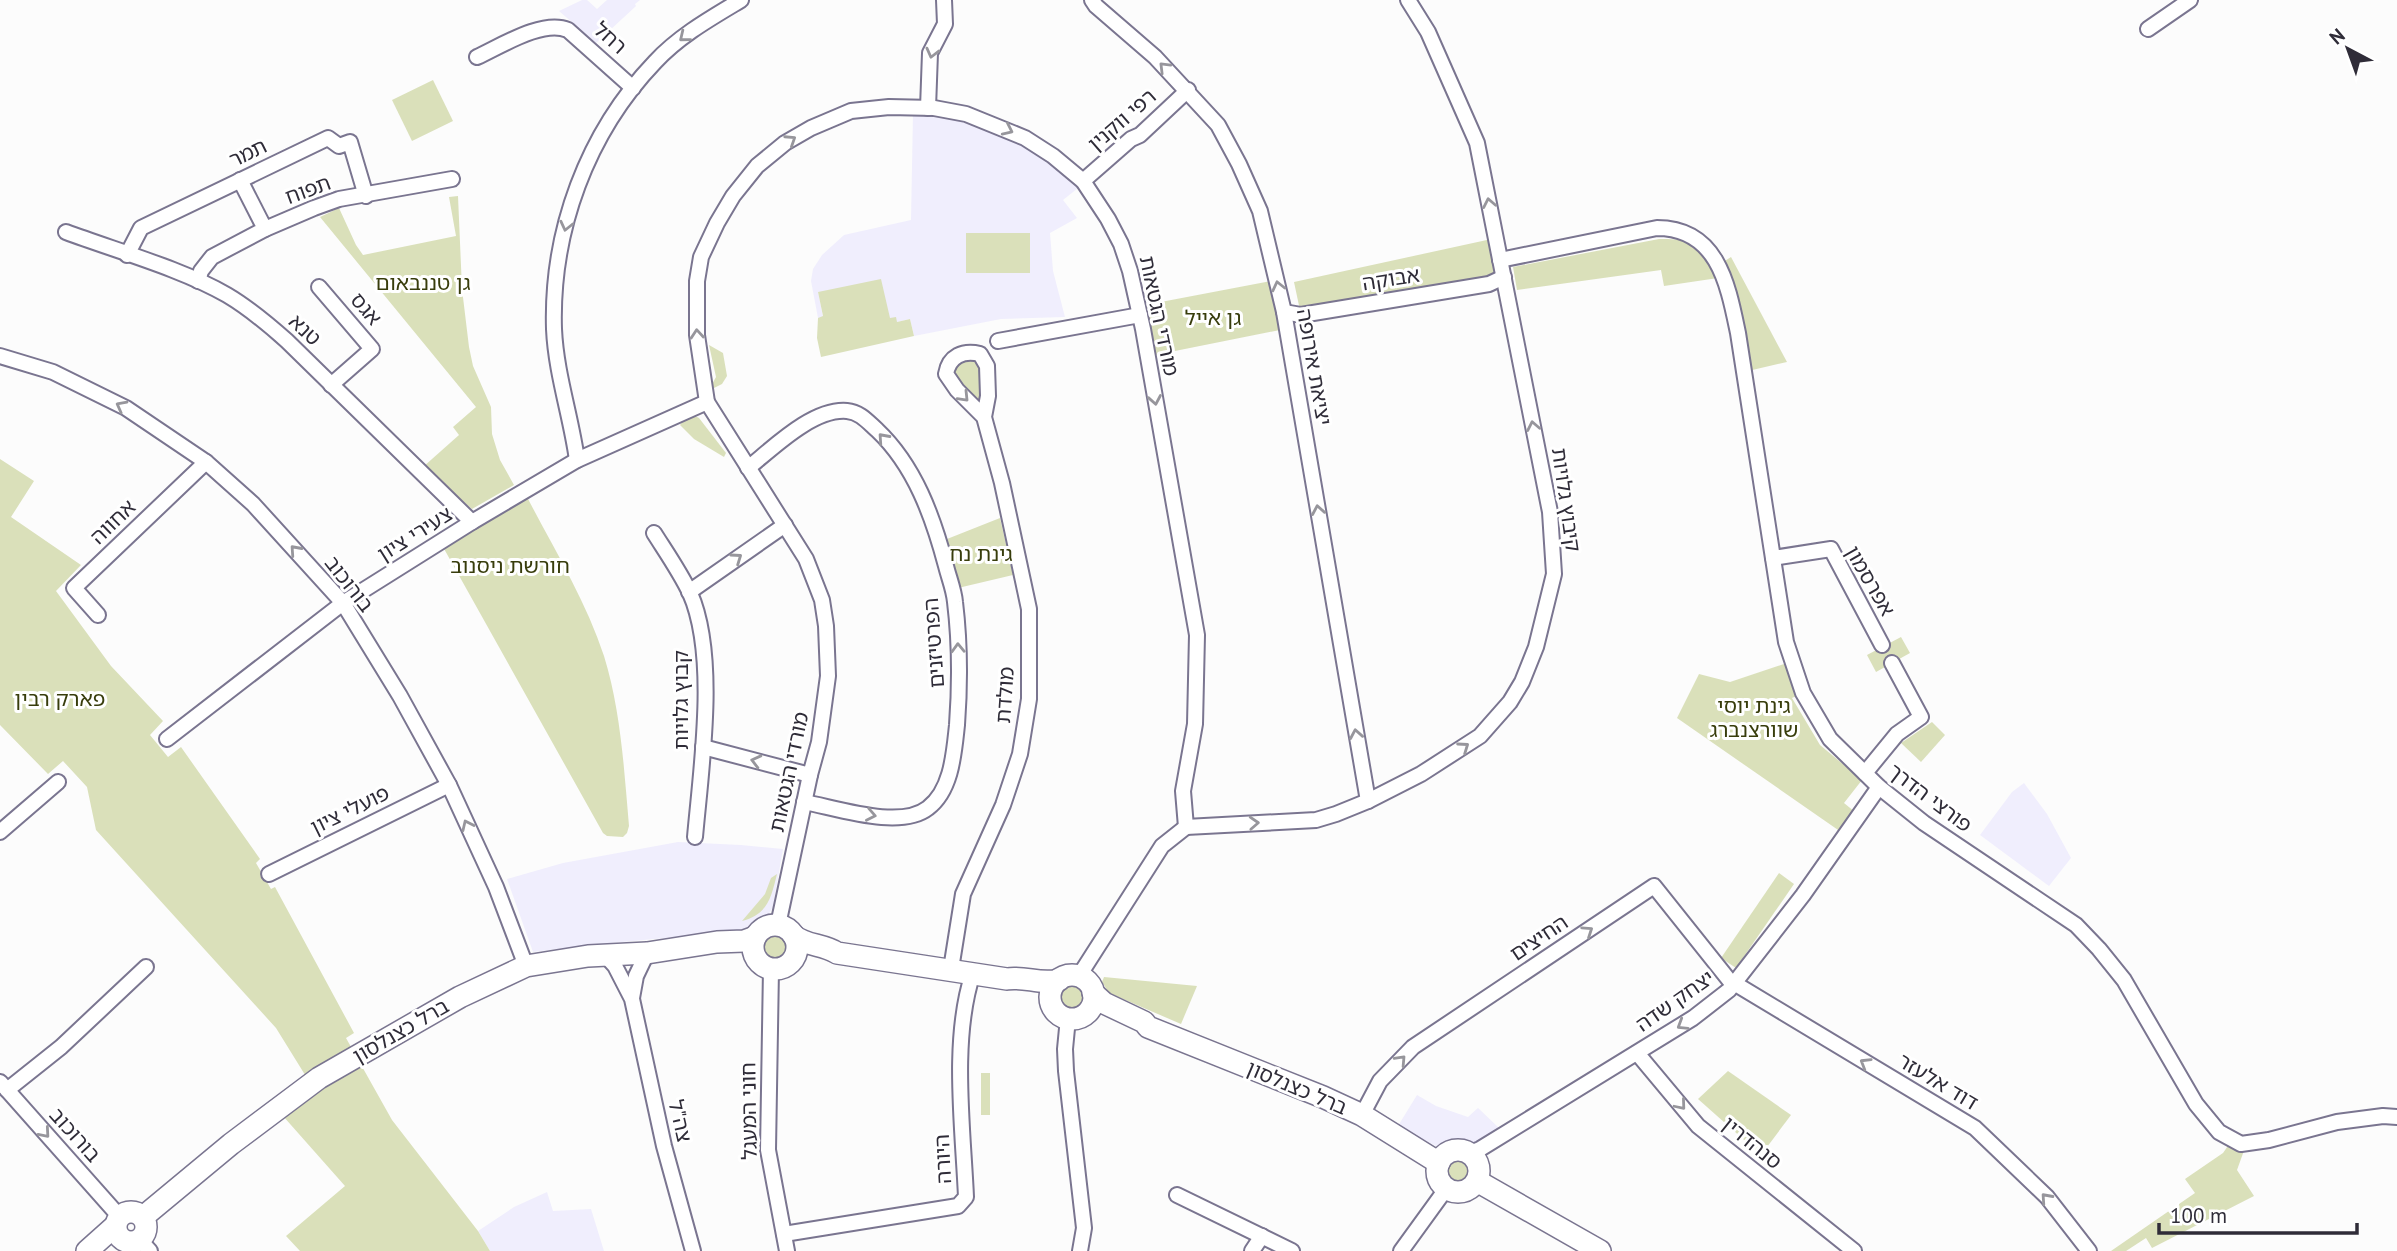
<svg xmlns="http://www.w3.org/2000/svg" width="2397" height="1251" viewBox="0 0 2397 1251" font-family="'PT Sans','Noto Sans Hebrew',sans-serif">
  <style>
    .built { fill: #f0eefd }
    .green { fill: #dae0ba }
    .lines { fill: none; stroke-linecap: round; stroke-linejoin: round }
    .street-casing { stroke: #7a7590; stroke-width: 18 }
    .secondary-casing { stroke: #7a7590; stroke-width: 24 }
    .street { stroke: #fff; stroke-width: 14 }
    .secondary { stroke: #fff; stroke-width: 21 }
    .oneway { stroke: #97969c }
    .labels { text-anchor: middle; stroke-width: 6; stroke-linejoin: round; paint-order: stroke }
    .street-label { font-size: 21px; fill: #2f2c38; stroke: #fff }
    .park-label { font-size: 21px; fill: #383d0c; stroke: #fff }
  </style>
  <rect width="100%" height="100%" fill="#fcfcfc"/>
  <g class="built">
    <path d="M582 0H587L597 9 607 0H640L635 4 636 6 596 43 559 11Z"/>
    <path d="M913 113 936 114 967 120 999 132 1028 147 1078 188 1063 200 1077 218 1050 233 1053 271 1065 317 1001 319 914 336 910 319 897 322 818 292 823 317 818 318 811 281 813 269 822 255 844 235 911 220Z"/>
    <path d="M2024 783 2047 814 2071 858 2049 886 1980 835 2012 792Z"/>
    <path d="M678 842 741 845 783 849 773 907 768 915 751 930 601 944 533 952 507 879 563 863Z"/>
    <path d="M1417 1095 1436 1106 1468 1117 1478 1108 1500 1129 1487 1140 1465 1147 1460 1144 1436 1146 1398 1126Z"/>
    <path d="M547 1192 553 1211 591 1209 604 1251H490L478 1231 514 1207Z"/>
  </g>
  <g class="green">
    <path d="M433 80 453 121 412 141 392 100Z"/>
    <path d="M458 196 462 289 469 347 473 366 491 407 492 434 500 460 514 485 472 509 423 467 459 435 453 427 476 407 320 217 339 208 356 245 363 255 456 236 449 197Z"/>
    <rect x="966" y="233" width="64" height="40"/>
    <path d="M1496 238 1504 277 1301 315 1294 282Z"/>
    <path d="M1659 239C1696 238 1701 248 1718 278L1664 286 1661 270 1517 290 1513 267Z"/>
    <path d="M1731 257 1787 362 1748 371 1720 264Z"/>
    <path d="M881 279 890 318 896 317 897 322 910 319 914 336 821 357 817 338 818 318 823 316 818 292Z"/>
    <path d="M1271 281 1280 330 1155 355 1145 305Z"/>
    <path d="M709 345 723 353 727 376 722 384 714 388 711 386 716 377Z"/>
    <path d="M980 354 984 417 947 364Z"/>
    <path d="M693 415 699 418 726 453 724 457 694 439 680 425 687 416Z"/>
    <path d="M0 459 34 481 11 517 81 565 56 591 111 666 163 721 150 735 168 757 181 747 260 859 256 863 271 889 275 887 354 1033 346 1038 392 1120 478 1231 490 1251H300L286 1236 345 1186 283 1116 315 1091 276 1028 96 830 87 787 63 761 48 774 0 725Z"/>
    <path d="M527 497C554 549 586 601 604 656 621 711 624 769 629 826L627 833 623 837 607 836 603 833 443 547Z"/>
    <path d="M1000 518 1013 575 958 588 947 539Z"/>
    <path d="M1901 637 1910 653 1876 672 1867 655Z"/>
    <path d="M1790 662 1801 694 1792 698 1820 745 1862 780 1844 803 1855 812 1841 832 1677 718 1699 674 1730 682Z"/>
    <path d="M1932 722 1945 735 1921 762 1901 743Z"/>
    <path d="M1779 873 1794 884 1736 968 1721 958Z"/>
    <path d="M777 874C771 898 768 914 742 921L765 894 771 878Z"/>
    <circle cx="774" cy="947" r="13"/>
    <path d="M1104 977 1197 986 1181 1024 1109 993 1102 982Z"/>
    <circle cx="1072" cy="997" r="11"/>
    <path d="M1728 1071 1791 1115 1761 1155 1698 1099Z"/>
    <rect x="981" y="1073" width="9" height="42"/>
    <path d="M2232 1140 2246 1145 2237 1170 2254 1196 2152 1248 2146 1238 2126 1251H2111L2195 1193 2185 1179 2223 1153Z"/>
    <circle cx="1458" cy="1171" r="12"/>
  </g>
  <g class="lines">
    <defs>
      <g id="street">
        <path d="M1092 0 1096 6 1155 57 1218 125 1239 164 1260 211 1284 312 1368 801"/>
        <path d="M2148 29 2190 0"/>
        <path d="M477 57C501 46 543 19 568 30L633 88"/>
        <path d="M928 108 930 53 945 24 944 0"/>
        <path d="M240 180 265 229"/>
        <path d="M1083 181 1131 139 1140 135 1188 90"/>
        <path d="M66 232C117 251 182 269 227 295 249 308 268 324 287 341L472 522"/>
        <path d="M127 255 141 228 328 138 339 146 350 142 366 196"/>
        <path d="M1500 260 1657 228C1718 228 1728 285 1738 333L1786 642 1803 693 1830 739 1879 787 1924 823 2076 925 2099 949 2124 980 2196 1104 2219 1132 2241 1144 2269 1140 2337 1122 2383 1116 2397 1117"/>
        <path d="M198 281 201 271 212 257 265 229 314 208 339 199 452 179"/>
        <path d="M319 287 372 349 331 385"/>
        <path d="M1284 312 1301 315 1489 284 1504 277"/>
        <path d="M998 341 1140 315"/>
        <path d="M0 356 53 372 126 408 206 462 253 504 343 603 400 696 449 785 496 887 526 966"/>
        <path d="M577 460C571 416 556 374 554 329 551 231 587 133 655 62 679 36 711 18 741 0"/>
        <path d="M748 468C773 448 813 408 847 411 860 412 868 422 877 430 915 466 933 517 946 566 949 578 954 590 955 602 960 643 960 684 957 725 954 752 952 790 928 808 900 830 837 808 804 802"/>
        <path d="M654 533C666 552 680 572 690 593 718 656 701 768 695 837"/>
        <path d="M1773 558 1831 549 1882 645"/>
        <path d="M689 592 785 525"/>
        <path d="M98 615 74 588 206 462"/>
        <path d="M167 739 343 603 472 522 577 460 707 402"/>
        <path d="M703 747 810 775"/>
        <path d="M1865 773 1897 734 1921 717 1892 663"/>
        <path d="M1186 827 1316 820 1336 814 1368 801 1421 774 1480 736 1510 702 1522 682 1536 647 1554 574 1550 512 1477 143 1428 32 1408 0"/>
        <path d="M0 832 58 782"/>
        <path d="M269 874 449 785"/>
        <path d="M778 925 810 775 819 742 828 676 826 626 822 600 806 559 707 402 697 335V281L701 257 717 223 733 196 757 166 785 143 811 128 851 111 889 107 934 108 966 114 1025 138 1053 156 1083 181 1108 219 1121 244 1130 271 1143 329 1197 635 1195 724 1183 791 1186 827"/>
        <path d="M605 955 615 966 632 999 664 1146 693 1251"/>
        <path d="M771 969 768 1150 787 1251"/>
        <path d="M951 969 963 894 1003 805 1020 754 1029 699V609L1002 483 984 417 988 396 987 366 980 354C963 350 949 356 946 374L957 390 984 417"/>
        <path d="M1079 976 1162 846 1186 827"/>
        <path d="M632 998 636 976 647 953"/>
        <path d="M1068 1018 1065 1049 1066 1071 1084 1228 1080 1251"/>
        <path d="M1637 1053 1698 1126 1854 1251"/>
        <path d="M0 1082 119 1216"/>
        <path d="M7 1090 61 1047 146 967"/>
        <path d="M1362 1115 1380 1081 1413 1047 1654 886 1729 980 1975 1128 2047 1197 2089 1251"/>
        <path d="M1464 1151 1473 1152 1480 1149 1693 1018 1729 990 1803 895 1879 787"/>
        <path d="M1177 1195 1292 1251"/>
        <path d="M784 1234 958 1206 966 1197C963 1128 951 1039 973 973"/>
        <path d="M139 1239 150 1251"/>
        <path d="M1252 1251 1262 1236"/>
        <path d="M1401 1251 1446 1189"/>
      </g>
      <g id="secondary">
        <circle cx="775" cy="947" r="22"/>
        <path d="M793 935C805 946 824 944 837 953L1007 979C1025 976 1041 985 1059 980"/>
        <circle cx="1072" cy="997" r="22"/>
        <path d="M1093 993 1104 1003 1144 1022 1148 1027 1323 1097 1362 1115 1439 1163"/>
        <circle cx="1458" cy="1171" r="21"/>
        <path d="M1477 1181 1600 1251"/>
        <circle cx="131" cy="1227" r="15"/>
        <path d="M143 1217 231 1144 319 1078 460 997 526 966 588 956 647 953 717 942 744 941 755 937"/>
        <path d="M87 1251 115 1226"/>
      </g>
    </defs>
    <use href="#street" class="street-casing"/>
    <use href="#secondary" class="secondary-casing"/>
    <use href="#street" class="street"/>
    <use href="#secondary" class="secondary"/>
  </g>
  <defs><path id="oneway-chevron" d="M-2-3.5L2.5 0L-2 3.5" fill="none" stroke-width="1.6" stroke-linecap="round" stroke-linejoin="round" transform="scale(1.75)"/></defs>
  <g class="oneway">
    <use href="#oneway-chevron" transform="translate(684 37) rotate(141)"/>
    <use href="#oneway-chevron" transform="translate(932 53) rotate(104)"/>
    <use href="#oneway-chevron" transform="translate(1164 67) rotate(-135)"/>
    <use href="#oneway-chevron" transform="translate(1008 130) rotate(25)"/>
    <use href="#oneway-chevron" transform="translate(791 140) rotate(-33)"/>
    <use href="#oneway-chevron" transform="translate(1489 203) rotate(-101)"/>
    <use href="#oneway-chevron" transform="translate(566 226) rotate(103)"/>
    <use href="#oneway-chevron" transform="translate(1278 286) rotate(-103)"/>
    <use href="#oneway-chevron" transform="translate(697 334) rotate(-95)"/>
    <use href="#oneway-chevron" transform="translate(964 397) rotate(46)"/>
    <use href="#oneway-chevron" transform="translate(1155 400) rotate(80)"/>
    <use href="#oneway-chevron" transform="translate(121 406) rotate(-152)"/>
    <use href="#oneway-chevron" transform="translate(1533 426) rotate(-101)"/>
    <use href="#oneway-chevron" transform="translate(883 438) rotate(-132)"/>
    <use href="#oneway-chevron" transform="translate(1318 510) rotate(-100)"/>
    <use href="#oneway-chevron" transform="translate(295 550) rotate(-132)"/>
    <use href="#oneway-chevron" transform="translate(737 558) rotate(-35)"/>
    <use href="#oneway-chevron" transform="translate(958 648) rotate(-92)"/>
    <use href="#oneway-chevron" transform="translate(1356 734) rotate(-100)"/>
    <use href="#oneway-chevron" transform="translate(1464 747) rotate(-35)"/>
    <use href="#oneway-chevron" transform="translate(756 761) rotate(-166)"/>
    <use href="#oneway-chevron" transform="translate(871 815) rotate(11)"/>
    <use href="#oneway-chevron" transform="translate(1254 823) rotate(-3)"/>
    <use href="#oneway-chevron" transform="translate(467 825) rotate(-115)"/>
    <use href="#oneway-chevron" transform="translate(1588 931) rotate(-34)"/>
    <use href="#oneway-chevron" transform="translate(1682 1025) rotate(148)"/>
    <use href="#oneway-chevron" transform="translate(1401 1060) rotate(-47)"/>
    <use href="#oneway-chevron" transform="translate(1865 1063) rotate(-149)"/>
    <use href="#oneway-chevron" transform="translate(1681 1105) rotate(50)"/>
    <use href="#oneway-chevron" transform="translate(45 1133) rotate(49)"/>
    <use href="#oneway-chevron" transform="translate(2046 1198) rotate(-132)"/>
  </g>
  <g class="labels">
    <g class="street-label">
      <text transform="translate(610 38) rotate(42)" y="7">רחל</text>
      <text transform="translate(1122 120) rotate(-41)" y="7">רפי ווקנין</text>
      <text transform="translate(248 153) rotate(-26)" y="7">תמר</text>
      <text transform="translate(308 190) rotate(-20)" y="7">תפוח</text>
      <text transform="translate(1391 279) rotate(-9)" y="7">אבוקה</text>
      <text transform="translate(366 309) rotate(49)" y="7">אגס</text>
      <text transform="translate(1159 316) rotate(78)" y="7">מורדי הגטאות</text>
      <text transform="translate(305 330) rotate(43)" y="7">טנא</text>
      <text transform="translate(1314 367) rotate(80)" y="7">יציאת אירופה</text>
      <text transform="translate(1566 500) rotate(82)" y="7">קיבוץ גלויות</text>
      <text transform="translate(113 522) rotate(-44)" y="7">אחווה</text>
      <text transform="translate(415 534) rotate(-32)" y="7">צעירי ציון</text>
      <text transform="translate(1870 581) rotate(60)" y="7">אפרסמון</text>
      <text transform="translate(349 584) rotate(52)" y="7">בורוכוב</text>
      <text transform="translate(934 643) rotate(-94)" y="7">הפרטיזנים</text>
      <text transform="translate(1005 695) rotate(-86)" y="7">מולדת</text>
      <text transform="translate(681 700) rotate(-90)" y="7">קבוץ גלויות</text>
      <text transform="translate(789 772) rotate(-78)" y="7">מורדי הגטאות</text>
      <text transform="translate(1930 798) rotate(37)" y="7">פורצי הדרך</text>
      <text transform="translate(350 810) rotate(-26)" y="7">פועלי ציון</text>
      <text transform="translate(1539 938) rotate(-34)" y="7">החיצים</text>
      <text transform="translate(1675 1001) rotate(-35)" y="7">יצחק שדה</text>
      <text transform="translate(401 1031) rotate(-30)" y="7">ברל כצנלסון</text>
      <text transform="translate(1938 1082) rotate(31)" y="7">דוד אלעזר</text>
      <text transform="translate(1297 1088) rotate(23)" y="7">ברל כצנלסון</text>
      <text transform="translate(749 1111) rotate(-91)" y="7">חוני המעגל</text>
      <text transform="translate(680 1121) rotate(77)" y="7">צה"ל</text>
      <text transform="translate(75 1135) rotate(48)" y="7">בורוכוב</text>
      <text transform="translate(1752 1143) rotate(39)" y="7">סנהדרין</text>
      <text transform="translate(943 1159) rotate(-93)" y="7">היורה</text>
    </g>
    <g class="park-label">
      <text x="423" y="290">גן טננבאום</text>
      <text x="1213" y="325">גן אייל</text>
      <text x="981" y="561">גינת נח</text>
      <text x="510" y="573">חורשת ניסנוב</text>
      <text x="60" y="706">פארק רבין</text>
      <text x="1754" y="713">גינת יוסי<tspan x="1754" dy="24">שוורצנברג</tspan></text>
    </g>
  </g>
  <g transform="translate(2348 49) rotate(319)" stroke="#ffffff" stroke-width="5" paint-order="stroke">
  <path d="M0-5L12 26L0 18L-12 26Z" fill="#2f2c38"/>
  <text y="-10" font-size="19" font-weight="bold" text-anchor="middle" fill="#2f2c38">N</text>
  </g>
  <path d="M2159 1223v10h198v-10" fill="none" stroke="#2f2c38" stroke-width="3.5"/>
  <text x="2170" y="1223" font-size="21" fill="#2f2c38" stroke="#ffffff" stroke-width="5" paint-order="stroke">100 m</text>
</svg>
